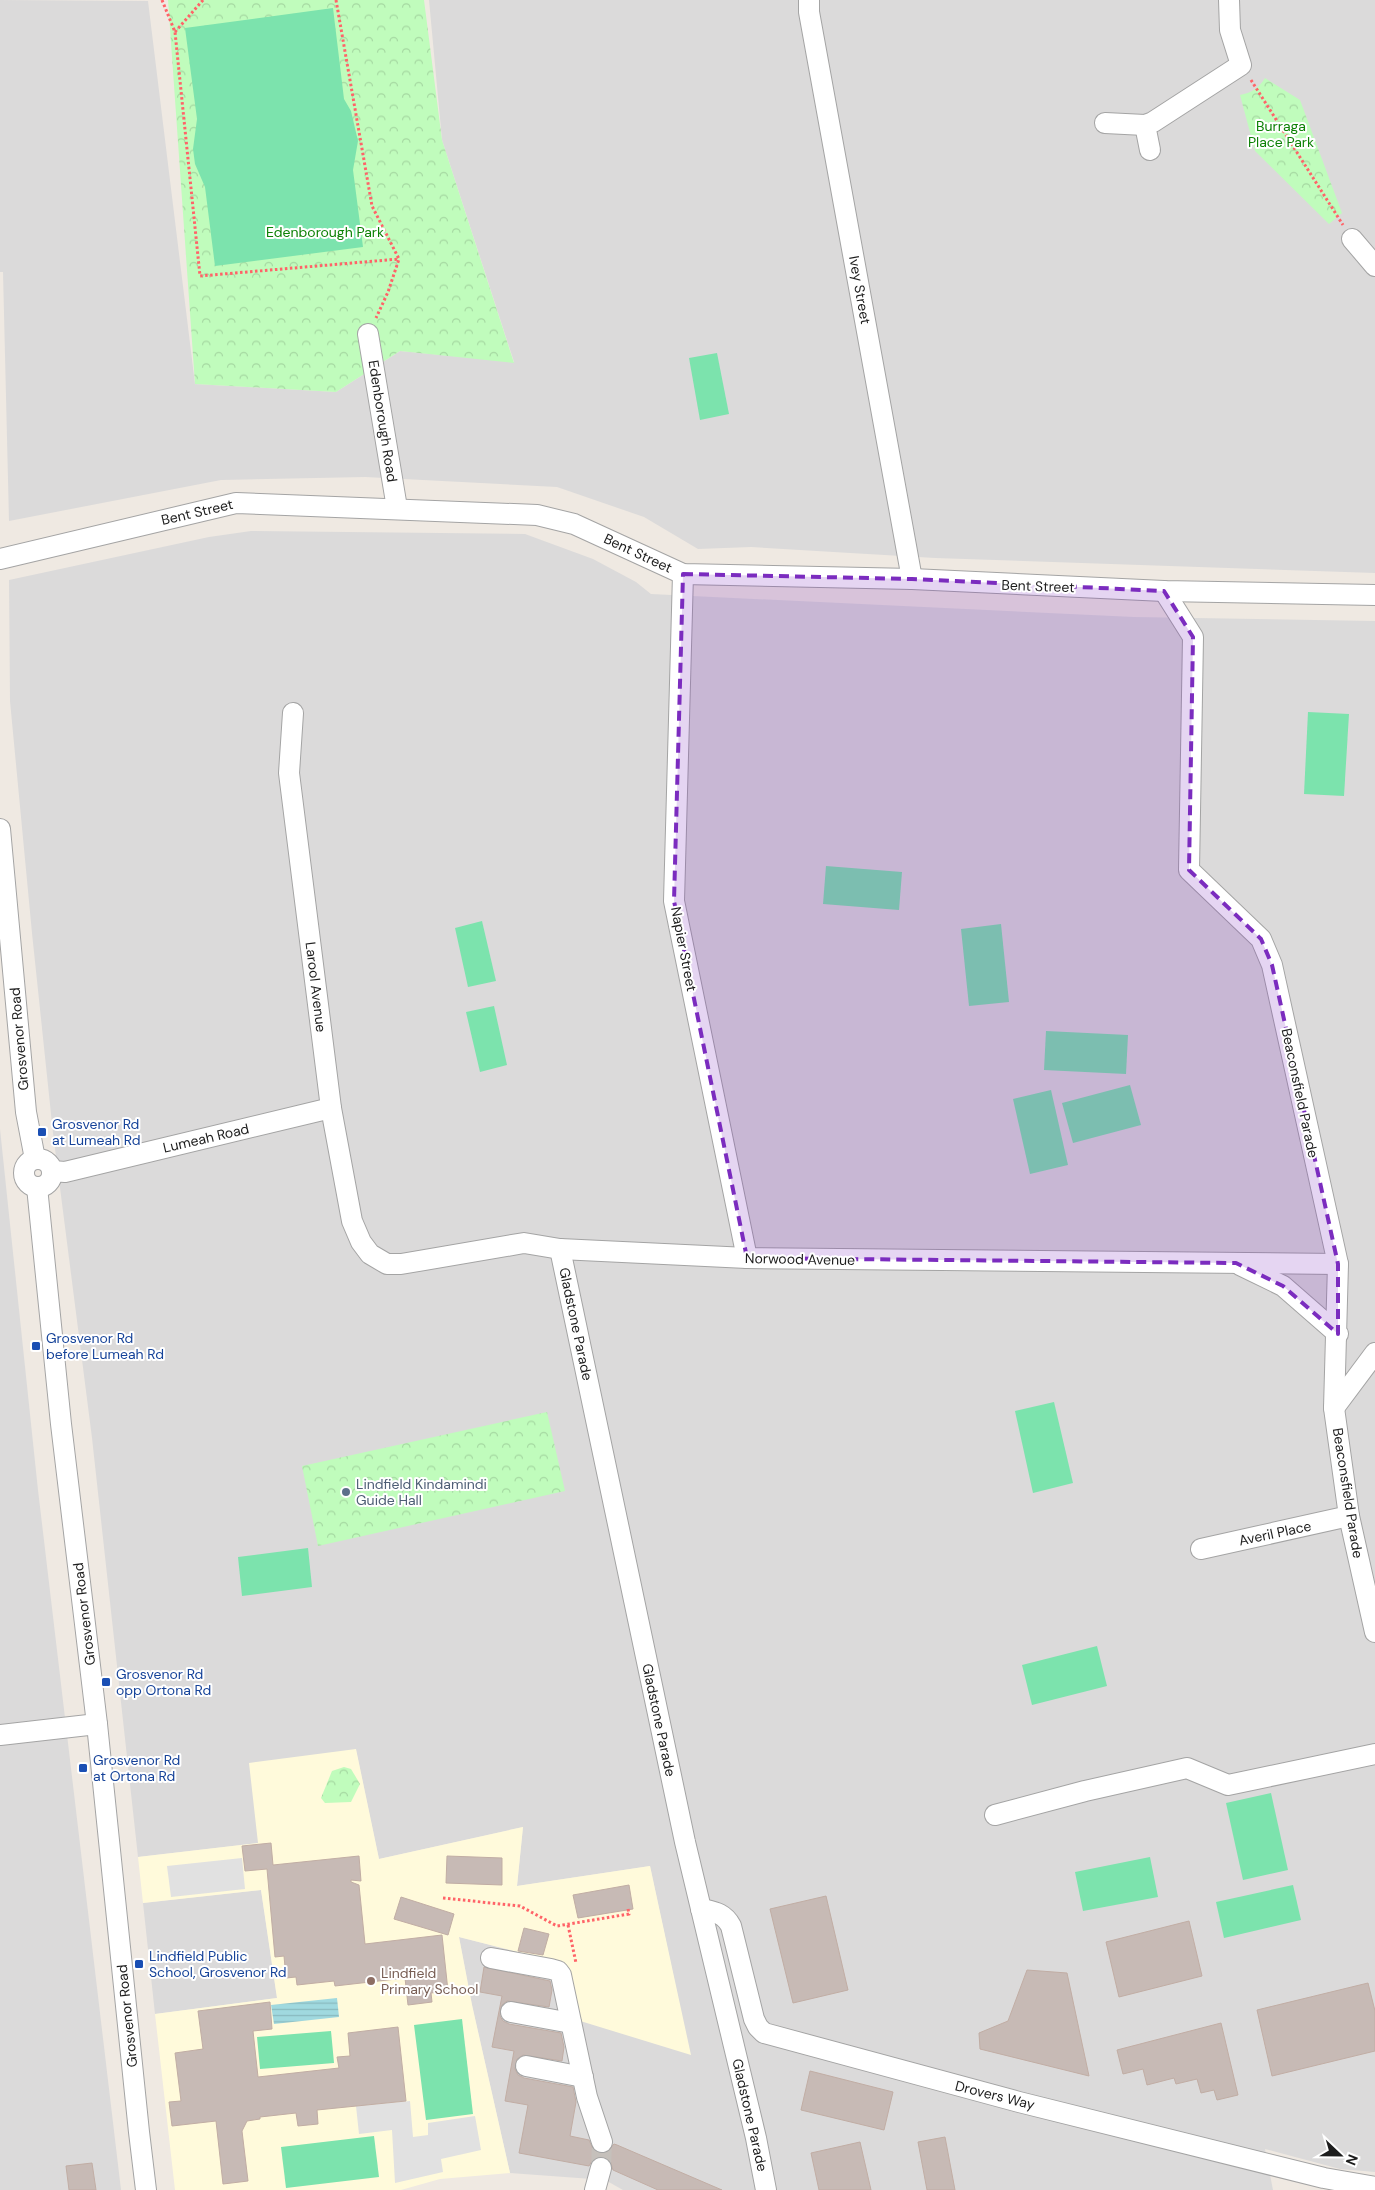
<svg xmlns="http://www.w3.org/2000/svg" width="1375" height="2190" viewBox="0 0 1375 2190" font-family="'DM Sans',sans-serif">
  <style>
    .residential { fill: #dbdada }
    .education { fill: #fffadb }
    .park { fill: url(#park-crowns) }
    .pitch { fill: #7ce3ad }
    .parking { fill: #e1e1e1 }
    .water { fill: url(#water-rules) }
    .building { fill: #c7bab5; stroke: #c1ada4 }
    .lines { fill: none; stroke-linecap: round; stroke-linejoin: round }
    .minor-tunnel { stroke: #c5c0bb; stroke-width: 20; stroke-dasharray: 20 10; stroke-linecap: butt }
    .minor-casing { stroke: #a4a4a4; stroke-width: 22 }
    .path { stroke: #ff6368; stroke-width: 3; stroke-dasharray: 2.5 2.5; stroke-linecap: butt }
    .minor { stroke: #fff; stroke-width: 20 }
    .marked { fill: #7b2cbf; fill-opacity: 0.2; stroke: #7b2cbf; stroke-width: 4; stroke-dasharray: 10 6; stroke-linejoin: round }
    .transit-dot { fill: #1a4fb4; stroke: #fff; stroke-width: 2 }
    .service-dot { fill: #5c6f8a; stroke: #fff; stroke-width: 2 }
    .education-dot { fill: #8d6e63; stroke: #fff; stroke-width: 2 }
    .labels { text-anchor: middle; stroke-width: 4; stroke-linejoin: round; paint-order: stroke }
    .park-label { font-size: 14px; fill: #0c8105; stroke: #fff }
    .street-label { font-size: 14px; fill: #1d1d1d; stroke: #fff }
    .transit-label { font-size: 14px; fill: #164399; stroke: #fff; text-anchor: start }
    .service-label { font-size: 14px; fill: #4e5e75; stroke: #fff; text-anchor: start }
    .education-label { font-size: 14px; fill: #785e54; stroke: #fff; text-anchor: start }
  </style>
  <defs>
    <pattern id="park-crowns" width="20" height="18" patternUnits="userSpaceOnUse" patternTransform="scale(1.25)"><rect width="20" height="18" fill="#c0fcbc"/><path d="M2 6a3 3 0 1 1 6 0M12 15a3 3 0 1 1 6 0" fill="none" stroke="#a5d8a1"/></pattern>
    <pattern id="water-rules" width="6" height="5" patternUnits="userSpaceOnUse" patternTransform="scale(1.25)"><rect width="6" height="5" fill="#a0d9df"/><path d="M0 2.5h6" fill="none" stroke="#89babf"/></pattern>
  </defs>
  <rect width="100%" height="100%" fill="#efe9e2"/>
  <g class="residential">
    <path d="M0 0 148 1 195 384 336 392 400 351 514 362 442 140 429 0H1375V573L935 558 751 547 698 549 644 517 557 487 365 477 221 480 9 521 3 272H0Z"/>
    <path d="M251 531 525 534 593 559 636 582 651 594 1134 617 1375 621V2172L1340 2169 1265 2149 1273 2190H623L607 2181 592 2179 510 2173 472 2005 459 1937 565 1964 690 2054 650 1866 517 1886 523 1827 379 1859 356 1750 258 1843 138 1857 92 1438 53 1133 32 933 10 701 9 580 209 537Z"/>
    <path d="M0 1129 38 1490 121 2190H0Z"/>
    <path d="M261 1890 277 1998 155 2014 143 1903Z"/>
  </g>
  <path class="education" d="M356 1749 379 1859 523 1827 517 1886 650 1866 691 2055 577 2020 564 1964 459 1937 472 2005 510 2173 440 2179 401 2190H175L155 2014 277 1998 261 1890 143 1903 138 1857 258 1843 249 1763Z"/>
  <g class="park">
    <path d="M168 0H424L442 140 514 363 400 351 336 392 195 384Z"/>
    <path d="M1265 78 1300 100 1342 213 1329 224 1255 151 1240 95C1251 93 1259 88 1265 78Z"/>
    <path d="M547 1412 565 1491 318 1546 302 1466Z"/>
    <path d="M344 1767 351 1769 360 1784 351 1802 325 1803 321 1798 332 1771Z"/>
  </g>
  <g class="pitch">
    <path d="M333 8 344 99 351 111 358 141 353 170 363 247 215 266 205 187 195 164 193 149 197 119 185 28Z"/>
    <path d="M717 353 729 414 700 420 689 358Z"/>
    <path d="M1308 712 1349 714 1344 796 1304 794Z"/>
    <path d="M826 866 902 872 899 910 823 904Z"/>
    <path d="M482 921 496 981 468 987 455 928Z"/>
    <path d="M1001 924 1009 1002 969 1006 961 929Z"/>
    <path d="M494 1006 507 1065 480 1072 466 1012Z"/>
    <path d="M1046 1031 1128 1035 1126 1074 1044 1070Z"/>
    <path d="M1130 1085 1141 1125 1073 1143 1062 1103Z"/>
    <path d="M1051 1090 1068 1165 1030 1174 1013 1099Z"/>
    <path d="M1054 1402 1073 1483 1033 1493 1015 1411Z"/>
    <path d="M308 1548 312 1587 242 1596 238 1557Z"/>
    <path d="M1097 1646 1107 1686 1032 1705 1022 1665Z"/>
    <path d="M1271 1793 1288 1870 1243 1880 1226 1803Z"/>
    <path d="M1150 1857 1158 1897 1083 1911 1075 1872Z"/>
    <path d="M1293 1885 1301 1920 1224 1938 1216 1902Z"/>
    <path d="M462 2019 473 2114 426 2120 414 2025Z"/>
    <path d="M331 2031 334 2063 260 2069 257 2037Z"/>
    <path d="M374 2136 379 2177 286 2188 281 2147Z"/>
  </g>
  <g class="parking">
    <path d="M242 1858 245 1889 171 1897 167 1866Z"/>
    <path d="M410 2101 413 2137 428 2135V2123L475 2116 481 2150 441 2159 443 2172 395 2183 392 2130 359 2134 356 2106Z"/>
  </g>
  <path class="water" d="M337 1998 339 2017 274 2024 271 2005Z"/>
  <g class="building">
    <path d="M271 1843 273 1865 359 1856 361 1881 351 1880V1882L359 1885 365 1944 442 1935 448 1991 431 1993 432 2002 408 2005 405 1978 335 1986 334 1981 297 1985 296 1977 286 1978 284 1956 275 1957 267 1869 245 1871 242 1846Z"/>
    <path d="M447 1856 502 1858V1885L446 1883Z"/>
    <path d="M629 1885 633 1909 578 1918 573 1895Z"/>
    <path d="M826 1896 848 1990 793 2003 770 1909Z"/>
    <path d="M401 1897 454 1914 448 1935 394 1919Z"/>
    <path d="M1189 1921 1202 1976 1119 1997 1106 1942Z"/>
    <path d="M524 1928 549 1934 543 1955 518 1951Z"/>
    <path d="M484 1967 550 1981 552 1990 549 2007 507 2001 502 2005 500 2016 503 2021 509 2024 561 2033 564 2047 562 2061 523 2055 517 2059 515 2069 518 2075 524 2078 573 2087 576 2102 570 2136 589 2140 594 2151 600 2154 606 2153 614 2144 617 2145 722 2190H658L613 2170 610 2160 604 2156 593 2159 589 2166 519 2153 528 2105 505 2101 514 2051 492 2047 502 1996 480 1992Z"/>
    <path d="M1027 1970 1067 1973 1089 2076 980 2049 979 2033 1008 2021Z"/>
    <path d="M1368 1983 1375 2011V2051L1272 2076 1257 2010Z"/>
    <path d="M270 2002 272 2029 253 2031 258 2077 339 2068 337 2057 350 2056 348 2033 398 2027 406 2101 317 2110 318 2124 298 2126 296 2113 260 2117V2119L247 2121 242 2131 248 2181 223 2184 216 2121 172 2126 169 2102 181 2101 175 2053 203 2049 198 2011Z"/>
    <path d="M1221 2023 1238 2095 1217 2100 1214 2090 1201 2093 1197 2079 1176 2084 1174 2078 1147 2085 1143 2069 1123 2074 1117 2050Z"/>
    <path d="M810 2071 893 2092 884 2130 801 2110Z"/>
    <path d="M945 2137 955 2190H927L918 2142Z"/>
    <path d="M860 2142 871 2190H819L811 2153Z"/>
    <path d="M92 2163 96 2190H69L66 2166Z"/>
  </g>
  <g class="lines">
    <path class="minor-tunnel" d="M601 2168 602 2142"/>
    <defs>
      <g id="minor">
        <path d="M809 0V12L912 579"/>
        <path d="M1105 123 1145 125 1153 122 1241 65 1230 30 1229 0"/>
        <path d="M1145 125 1150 150"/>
        <path d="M1352 239 1375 266"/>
        <path d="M368 334 397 508"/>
        <path d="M0 559 236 503 537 515 574 524 683 574 912 579 1164 591 1375 595"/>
        <path d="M683 574 674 901 747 1258"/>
        <path d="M1164 591 1193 637 1189 870 1261 939 1272 965 1338 1264 1334 1408 1349 1516 1375 1632"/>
        <path d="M293 713 289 773 331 1108 352 1221 361 1242 370 1254 387 1264H401L524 1243 560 1249 747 1258 1338 1264"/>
        <path d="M0 829 26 1112 35 1159"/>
        <circle cx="38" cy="1173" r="14"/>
        <path d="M52 1171 65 1172 331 1108"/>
        <path d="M37 1187 61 1424 97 1724 139 2132 146 2190"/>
        <path d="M560 1249 685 1842 756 2138 766 2190"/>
        <path d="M1240 1265 1283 1286 1338 1334"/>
        <path d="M1334 1408 1375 1353"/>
        <path d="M1201 1549 1349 1516"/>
        <path d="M0 1735 97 1724"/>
        <path d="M995 1815 1085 1791 1187 1768 1228 1785 1375 1754"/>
        <path d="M701 1909C715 1912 724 1913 731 1926L754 2019 758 2027 764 2033 1019 2102 1324 2178 1375 2187"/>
        <path d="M491 1958 551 1969 558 1971 561 1975 587 2097 602 2142"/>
        <path d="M511 2012 571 2023"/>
        <path d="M526 2066 583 2077"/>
        <path d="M595 2190 601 2168"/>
      </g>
    </defs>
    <use href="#minor" class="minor-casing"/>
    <g class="path">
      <path d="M162 0 175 32 200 276 399 259"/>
      <path d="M336 0 372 206 399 259 388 292 376 318"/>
      <path d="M175 32 203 0"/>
      <path d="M1251 80 1343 225"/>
      <path d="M443 1898 520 1906 557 1926 629 1914 628 1909"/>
      <path d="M568 1925 576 1963"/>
    </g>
    <use href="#minor" class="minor"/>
  </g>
  <path class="marked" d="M683 574 912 579 1164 591 1193 637 1189 870 1261 939 1272 965 1338 1264V1334L1283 1286 1236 1263 747 1258 674 901Z"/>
  <g class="transit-dot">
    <rect x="37" y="1127" width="10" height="10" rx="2.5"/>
    <rect x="31" y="1341" width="10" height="10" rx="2.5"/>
    <rect x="101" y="1677" width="10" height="10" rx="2.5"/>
    <rect x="78" y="1763" width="10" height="10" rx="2.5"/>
    <rect x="134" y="1959" width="10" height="10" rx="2.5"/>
  </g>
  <circle class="service-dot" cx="346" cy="1492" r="5"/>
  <circle class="education-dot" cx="371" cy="1981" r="5"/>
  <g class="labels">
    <g class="park-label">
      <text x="1281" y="131">Burraga<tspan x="1281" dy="16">Place Park</tspan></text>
      <text x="325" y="237">Edenborough Park</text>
    </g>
    <g class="street-label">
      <text transform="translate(860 290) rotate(80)" y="5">Ivey Street</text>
      <text transform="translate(383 421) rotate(81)" y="5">Edenborough Road</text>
      <text transform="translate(197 512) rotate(-13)" y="5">Bent Street</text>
      <text transform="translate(638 553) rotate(25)" y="5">Bent Street</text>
      <text transform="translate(1038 586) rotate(2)" y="5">Bent Street</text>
      <text transform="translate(684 949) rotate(79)" y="5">Napier Street</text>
      <text transform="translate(316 987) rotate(83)" y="5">Larool Avenue</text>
      <text transform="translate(19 1039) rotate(-95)" y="5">Grosvenor Road</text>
      <text transform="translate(1300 1093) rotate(78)" y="5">Beaconsfield Parade</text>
      <text transform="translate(206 1138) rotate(-13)" y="5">Lumeah Road</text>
      <text transform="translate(800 1259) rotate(1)" y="5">Norwood Avenue</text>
      <text transform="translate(576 1324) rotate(78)" y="5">Gladstone Parade</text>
      <text transform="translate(1348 1493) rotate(81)" y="5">Beaconsfield Parade</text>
      <text transform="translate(1275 1533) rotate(-12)" y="5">Averil Place</text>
      <text transform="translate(84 1614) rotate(-97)" y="5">Grosvenor Road</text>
      <text transform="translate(659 1720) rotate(78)" y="5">Gladstone Parade</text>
      <text transform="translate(127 2016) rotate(-96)" y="5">Grosvenor Road</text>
      <text transform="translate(995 2095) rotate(14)" y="5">Drovers Way</text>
      <text transform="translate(750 2115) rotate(77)" y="5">Gladstone Parade</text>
    </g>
    <g class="transit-label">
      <text x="52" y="1129">Grosvenor Rd<tspan x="52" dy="16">at Lumeah Rd</tspan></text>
      <text x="46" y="1343">Grosvenor Rd<tspan x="46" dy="16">before Lumeah Rd</tspan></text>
      <text x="116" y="1679">Grosvenor Rd<tspan x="116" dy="16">opp Ortona Rd</tspan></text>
      <text x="93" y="1765">Grosvenor Rd<tspan x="93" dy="16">at Ortona Rd</tspan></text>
      <text x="149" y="1961">Lindfield Public<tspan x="149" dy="16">School, Grosvenor Rd</tspan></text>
    </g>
    <g class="service-label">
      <text x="356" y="1489">Lindfield Kindamindi<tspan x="356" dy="16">Guide Hall</tspan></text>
    </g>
    <g class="education-label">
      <text x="381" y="1978">Lindfield<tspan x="381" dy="16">Primary School</tspan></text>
    </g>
  </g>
  <g transform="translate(1340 2155) rotate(112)" stroke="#ffffff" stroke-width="4" paint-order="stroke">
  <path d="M0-4L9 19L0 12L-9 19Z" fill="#1d1d1d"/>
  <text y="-8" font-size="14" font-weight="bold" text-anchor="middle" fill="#1d1d1d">N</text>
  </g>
</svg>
